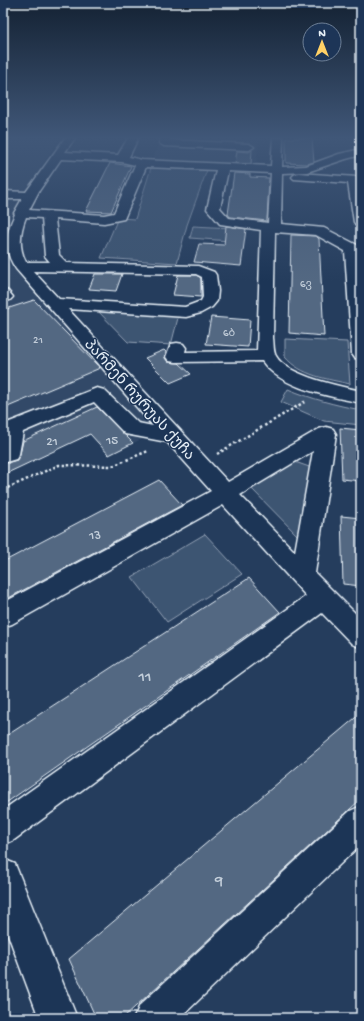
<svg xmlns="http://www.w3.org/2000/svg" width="364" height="1021" viewBox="0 0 364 1021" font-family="'Gochi Hand','Noto Sans Georgian',sans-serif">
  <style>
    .built { fill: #334a68 }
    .green { fill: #3e5472; stroke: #93a2b5 }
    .building { fill: #536782; stroke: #e8f1f8 }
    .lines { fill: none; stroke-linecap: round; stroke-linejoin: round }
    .minor-casing { stroke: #e8f1f8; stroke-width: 3 }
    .path { stroke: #e8f1f8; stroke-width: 2.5; stroke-dasharray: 2.5 2.5; stroke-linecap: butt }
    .minor { fill: #1d3557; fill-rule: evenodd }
    .labels { text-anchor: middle; stroke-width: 3; stroke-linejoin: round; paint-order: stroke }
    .far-number-label { font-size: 11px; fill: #c3ceda }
    .number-label { font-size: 13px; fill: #c3ceda }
    .street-label { font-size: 15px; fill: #e8f1f8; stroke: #1d3557 }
    .near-number-label { font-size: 16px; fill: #c3ceda }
  </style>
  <rect width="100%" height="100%" fill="#253d5d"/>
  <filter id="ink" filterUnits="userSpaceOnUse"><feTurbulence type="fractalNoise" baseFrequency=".025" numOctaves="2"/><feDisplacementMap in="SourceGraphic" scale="8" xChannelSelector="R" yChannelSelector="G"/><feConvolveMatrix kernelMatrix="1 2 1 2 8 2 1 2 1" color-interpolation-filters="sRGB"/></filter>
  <g filter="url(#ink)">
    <g class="built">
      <path d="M3 138H60L29 185 3 232Z"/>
      <path d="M160 138H259L256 164 153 159Z"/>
      <path d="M3 246 4 259 160 430 109 455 90 434 3 475Z"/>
    </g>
    <g class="green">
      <path d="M151 168 207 170 187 225 177 263 101 258 118 218 135 219Z"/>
      <path d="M193 226 232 228 230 241 190 238Z"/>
      <path d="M95 308 179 314 171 345 128 342Z"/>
      <path d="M285 339 347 342 350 384C328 379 301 376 285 357Z"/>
      <path d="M288 389C312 399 335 405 361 410V425L324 421 281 402Z"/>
      <path d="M295 462 315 469 300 538 248 485Z"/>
      <path d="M205 534 242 574 167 622 132 577Z"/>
    </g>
    <g class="building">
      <path d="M286 138H312L314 162 307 164 286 163Z"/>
      <path d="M252 150 251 164 235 163 237 151 249 152Z"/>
      <path d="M110 163 131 166 111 212 86 211Z"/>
      <path d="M234 173 250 174V177L269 178 267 221 230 217 228 214Z"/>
      <path d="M226 226 246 229 241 266 194 262 199 244 224 245Z"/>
      <path d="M291 235 316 236 319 239 324 336 289 333Z"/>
      <path d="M95 274H122L116 291 89 289Z"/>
      <path d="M178 275H196L201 278V297L173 295Z"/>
      <path d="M34 300 100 368 3 409V310Z"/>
      <path d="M211 317 250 320 248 347 206 344Z"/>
      <path d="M164 350 166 352 165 358 168 362 179 363 191 374 170 383 145 358Z"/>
      <path d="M97 407 133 443 109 455 90 434 3 475V464L17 460 20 454 23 441Z"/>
      <path d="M340 428 361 430V481L342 479Z"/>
      <path d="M159 480 182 505 3 601V562Z"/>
      <path d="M341 516 361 518V586L343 584Z"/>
      <path d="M249 578 280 612 3 805V738Z"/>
      <path d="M361 713V799L123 1018H96L69 959Z"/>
    </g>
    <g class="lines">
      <defs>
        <g id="minor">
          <path d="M65 138H75L65 152 118 155 128 138H138L129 157 142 160 271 166 273 138H283L282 167 306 166 339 154 361 149V155L346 159 307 172 282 173 281 224 324 228 361 247V255H360L361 269V359L355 358 352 354 345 251 316 235 275 232 273 338C274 344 273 351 276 356 287 376 340 386 361 391V403C330 396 281 389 262 361L175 362 169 361 166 357 171 344 177 343 183 344 186 348 185 352 257 351 261 230 220 224 207 209 216 170 146 167 124 219 104 223 55 219 59 255 67 263 198 266 214 272 216 275 218 291 217 301 212 307 201 313 186 317 68 309 228 482 319 429 326 427 333 429 336 434 315 573 361 619V648L352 644 322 613 14 840 3 845V810L306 596 223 505 12 624 3 627V603L211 491 167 442 125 434 94 402 23 432 19 454 16 459 3 463V434L7 423 97 388 104 390 138 423 153 426 16 269C3 250 5 235 15 214L14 213 22 199H3V191L26 192ZM61 159 122 162 135 165 114 213 104 215 29 210 39 191ZM228 171 271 173 268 223 229 218 220 208ZM26 217 42 218 45 256 50 262H26C18 247 20 232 26 217ZM33 271 196 274 202 277 203 297 201 301 185 307 59 299ZM313 451 295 552 240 495Z"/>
          <path d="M161 138H171L170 140 249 144 254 147 249 150 164 146 159 143Z"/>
          <path d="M298 173 357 177 361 190V226L356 225 354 222 348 183 294 179 292 177 294 175Z"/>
          <path d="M3 289 8 291 13 297 10 300 3 301Z"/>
          <path d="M361 806V844L180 1018H134L140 1005 350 811Z"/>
          <path d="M3 859 15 864 77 1018H39L3 921Z"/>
        </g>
      </defs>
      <use href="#minor" class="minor-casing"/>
      <g class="path">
        <path d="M217 454 306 401"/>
        <path d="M3 490 59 465 112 466 148 451"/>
      </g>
      <use href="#minor" class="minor"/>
    </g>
  </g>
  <linearGradient id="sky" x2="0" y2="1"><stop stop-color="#142233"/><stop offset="0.49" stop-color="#405778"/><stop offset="1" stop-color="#405778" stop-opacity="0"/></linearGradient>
  <rect width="364" height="281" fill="url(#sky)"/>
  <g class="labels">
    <g class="far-number-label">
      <text x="306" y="287">6ვ</text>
      <text x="229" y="336">6ბ</text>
      <text x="38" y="343">21</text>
    </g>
    <g class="number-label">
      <text x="112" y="444">15</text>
      <text x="52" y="445">21</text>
      <text x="95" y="539">13</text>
    </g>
    <g class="street-label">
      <text transform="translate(140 399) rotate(48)" y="5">პარმენ რურუას ქუჩა</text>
    </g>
    <g class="near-number-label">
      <text x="145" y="681">11</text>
      <text x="219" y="885">9</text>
    </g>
  </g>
  <rect width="364" height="1021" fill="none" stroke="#1d3557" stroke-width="16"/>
  <rect x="8" y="8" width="348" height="1005" fill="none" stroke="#e8f1f8" stroke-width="1.5" filter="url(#ink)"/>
  <g transform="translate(322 42)"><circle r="19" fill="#1d3557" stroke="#6e8097"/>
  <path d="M0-3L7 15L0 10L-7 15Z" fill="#ffd166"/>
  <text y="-6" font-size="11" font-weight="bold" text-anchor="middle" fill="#e8f1f8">N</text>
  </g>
</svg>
